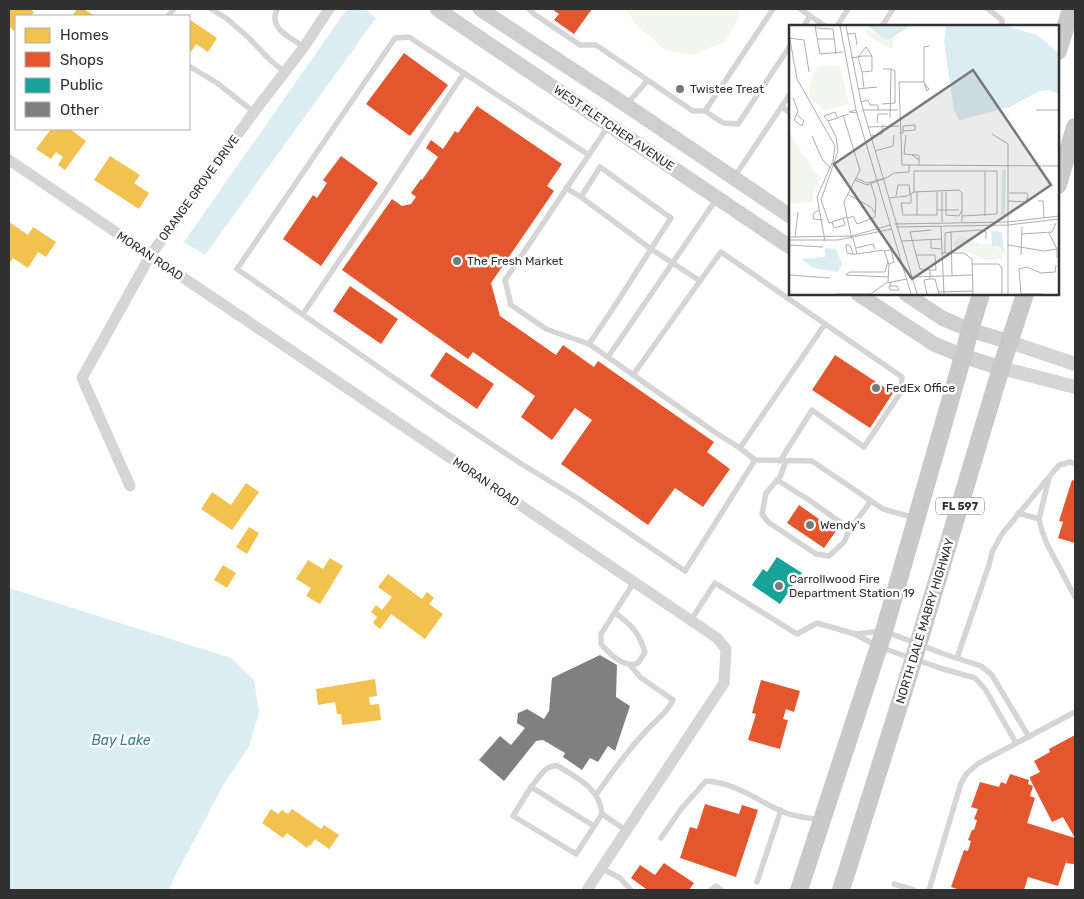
<svg xmlns="http://www.w3.org/2000/svg" width="1084" height="899" viewBox="0 0 1084 899" font-family="Rubik,sans-serif">
  <style>
    .green { fill: #f3f6ed }
    .water { fill: #dbedf2 }
    .homes { fill: #f2c14e }
    .shops { fill: #e4572e }
    .public { fill: #17a398 }
    .building { fill: #808080 }
    .lines { fill: none; stroke-linecap: round; stroke-linejoin: round }
    .service { stroke: #d5d5d5; stroke-width: 5.5 }
    .minor { stroke: #d5d5d5; stroke-width: 11 }
    .tertiary { stroke: #d5d5d5; stroke-width: 14 }
    .secondary { stroke: #cfcfcf; stroke-width: 15 }
    .primary { stroke: #c9c9c9; stroke-width: 18 }
    .poi-dot { fill: #797979; stroke: #fff; stroke-width: 2 }
    .labels { text-anchor: middle; stroke-width: 5; stroke-linejoin: round; paint-order: stroke }
    .shield { fill: #fff; stroke: #6f6f6f; stroke-width: 1 }
    .shield-label { font-size: 11px; font-weight: bold; fill: #313131 }
    .poi-label { font-size: 12px; fill: #313131; stroke: #fff; text-anchor: start }
    .street-label { font-size: 12px; fill: #313131; stroke: #fff }
    .water-label { font-size: 14px; font-style: italic; fill: #3d7f94; stroke: #fff }
    .inset-road { fill: none; stroke: #adadad; stroke-width: 1 }
    .view { fill: #797979; fill-opacity: 0.15; stroke: #797979; stroke-width: 2.5 }
    .inset-edge { fill: none; stroke: #313131; stroke-width: 2.5 }
  </style>
  <rect width="100%" height="100%" fill="#fff"/>
  <path class="green" d="M626 9H741L737 22 724 42 693 55 666 51 635 24Z"/>
  <g class="water">
    <path d="M347 9H365L376 18 205 255 184 242Z"/>
    <path d="M9 588 231 658 254 680 259 712 249 747 225 782 174 878 169 890H9Z"/>
  </g>
  <g class="homes">
    <path d="M9 9H30L34 12 31 16H16V32L9 27Z"/>
    <path d="M77 9H84L95 16H72Z"/>
    <path d="M189 19 217 38 208 52 196 44 189 55Z"/>
    <path d="M51 129H70L86 141 65 170 58 165 63 157 56 152 51 159 36 149Z"/>
    <path d="M110 156 140 175 134 183 149 193 139 209 94 180Z"/>
    <path d="M9 222 28 235 33 227 56 242 46 257 38 252 28 268 13 258 9 264Z"/>
    <path d="M246 483 259 492 232 530 201 509 212 492 231 505Z"/>
    <path d="M249 527 259 533 247 554 236 547Z"/>
    <path d="M330 558 343 566 320 604 306 596 311 588 296 579 308 560 323 569Z"/>
    <path d="M223 565 236 573 227 588 214 580Z"/>
    <path d="M388 574 422 599 427 592 434 598 429 604 443 614 425 639 391 614 380 629 373 623 377 617 371 612 376 605 382 610 392 597 378 587Z"/>
    <path d="M375 679 377 696 369 697 370 705 379 704 381 720 342 725 341 714H337L335 702 318 705 316 689Z"/>
    <path d="M271 809 278 814 282 810 288 814 292 809 321 829 324 825 339 835 329 849 315 839 310 846 309 845 307 848 287 833 283 838 262 823Z"/>
  </g>
  <g class="shops">
    <path d="M552 9H592L574 34 554 20 559 14Z"/>
    <path d="M404 53 448 85 410 136 366 104Z"/>
    <path d="M477 106 562 164 547 186 554 191 491 283 500 316 556 355 563 345 594 367 598 361 714 442 707 452 730 469 703 507 675 488 648 525 561 464 592 420 575 408 552 440 521 417 535 396 473 352 468 359 342 270 392 199 402 206 411 204 416 197 411 193 421 179 422 180 438 157 426 148 431 140 443 149 455 131 458 133Z"/>
    <path d="M341 156 378 183 321 266 283 239 313 195 317 198 327 183 323 180Z"/>
    <path d="M350 286 398 319 381 344 333 311Z"/>
    <path d="M446 352 494 384 477 409 430 376Z"/>
    <path d="M835 355 893 393 870 428 812 390Z"/>
    <path d="M1072 480 1075 481V543L1058 538 1063 522 1059 521Z"/>
    <path d="M799 505 836 531 824 548 787 523Z"/>
    <path d="M761 680 800 691 794 712 786 709 783 719 788 720 780 749 748 740 756 714 752 713Z"/>
    <path d="M1075 735V863L1073 864 1066 863 1068 856 1058 886 1028 877 1024 890H956L957 889 951 887 964 850 968 851 971 841 968 840 972 830H974L977 820 974 819 978 809 971 807 980 782 999 787 1001 782 1006 784 1010 774 1029 780 1028 784 1033 786 1030 796 1035 798 1027 823 1075 838 1063 817 1052 822 1030 779V777L1040 772 1034 761 1050 752 1049 749Z"/>
    <path d="M705 804 739 814 742 805 758 810 736 877 680 858 690 827 697 829Z"/>
    <path d="M664 863 694 883 689 890H645L646 889 631 878 640 865 655 875Z"/>
  </g>
  <path class="public" d="M777 557 802 573 780 604 752 585 763 569 767 572Z"/>
  <path class="building" d="M600 655 617 665 616 697 630 706 615 751 608 746 598 762 590 758 582 770 563 757 565 753 543 740 536 741 504 781 479 760 500 736 511 745 525 728 517 723 518 713 527 709 544 719 549 711 552 678Z"/>
  <g class="lines">
    <g class="service">
      <path d="M211 9 226 18 249 38 268 58 284 72"/>
      <path d="M277 9C268 29 290 37 304 47"/>
      <path d="M529 9 534 14 580 45H596L693 111H705L773 9"/>
      <path d="M800 9 825 26"/>
      <path d="M988 9 1002 20V26"/>
      <path d="M168 16 174 9"/>
      <path d="M804 26 810 16"/>
      <path d="M837 26 848 9"/>
      <path d="M882 26 893 9"/>
      <path d="M189 66 217 83 254 112"/>
      <path d="M627 104 647 81"/>
      <path d="M782 107 790 113"/>
      <path d="M705 111 723 123 738 124 790 46"/>
      <path d="M609 125 505 280 511 305 546 329 589 344 716 433 740 448 755 460 812 461 883 509 915 518"/>
      <path d="M589 155 409 37 395 38 237 269 436 407 520 463 579 499 685 571 755 460"/>
      <path d="M735 176 790 94"/>
      <path d="M566 188 581 197 600 167 671 218 651 249 700 281 721 252 902 377 901 392 864 447 812 410 780 461"/>
      <path d="M581 197 651 249 614 307 589 344"/>
      <path d="M303 314 389 187 464 73"/>
      <path d="M608 357 717 198"/>
      <path d="M633 375 700 281"/>
      <path d="M740 448 825 324"/>
      <path d="M786 461 780 477 766 493 762 514 768 522 816 554 829 556 844 542 850 529 871 501"/>
      <path d="M1049 478 1039 519 1042 531 1047 544 1075 597"/>
      <path d="M777 480 809 500 850 529"/>
      <path d="M1018 513 1039 519"/>
      <path d="M615 613C631 624 639 633 645 652L638 663C636 664 631 665 629 664 618 663 608 652 601 644V634L634 582"/>
      <path d="M691 620 715 583 797 634 817 623 855 634"/>
      <path d="M957 658 989 565 992 552 1002 534 1059 465 1070 462 1075 464"/>
      <path d="M1016 743 985 689 975 678 940 668 879 647 855 634 884 631 944 654 981 666 992 675 1029 737"/>
      <path d="M531 787C539 778 545 764 558 766 578 779 600 788 602 814"/>
      <path d="M596 795C612 772 628 750 647 730 656 720 668 712 673 700L640 677 630 665"/>
      <path d="M594 826 531 787 513 816 576 854 602 814 627 831"/>
      <path d="M661 838 681 809 706 781C739 783 759 803 789 814 799 817 810 818 820 820"/>
      <path d="M601 868 620 878 631 890"/>
      <path d="M757 882 781 810"/>
      <path d="M894 884 914 890"/>
      <path d="M711 890 716 886 721 890"/>
      <path d="M929 890 961 783 967 773 979 763 1075 712"/>
    </g>
    <g class="minor">
      <path d="M9 160 717 638 726 649 724 683 587 890"/>
      <path d="M130 486 82 378 150 256 254 112 304 47 329 9"/>
    </g>
    <g class="tertiary">
      <path d="M1010 342 1075 364"/>
      <path d="M1001 368 1075 387"/>
    </g>
    <g class="secondary">
      <path d="M437 9 790 247"/>
      <path d="M480 9 626 105 790 216"/>
      <path d="M858 294 934 344 963 356 1001 368"/>
      <path d="M906 294 942 318 970 330 1010 342"/>
    </g>
    <g class="primary">
      <path d="M1058 51 1071 9"/>
      <path d="M1058 185 1075 127"/>
      <path d="M799 890 884 631 963 356 970 330 981 294"/>
      <path d="M841 890 914 658 1001 368 1025 294"/>
    </g>
  </g>
  <g class="poi-dot">
    <circle cx="680" cy="89" r="5"/>
    <circle cx="457" cy="261" r="5"/>
    <circle cx="876" cy="388" r="5"/>
    <circle cx="810" cy="525" r="5"/>
    <circle cx="779" cy="586" r="5"/>
  </g>
  <g class="labels">
    <rect class="shield" x="936" y="497.5" width="48" height="17" rx="4"/>
    <g class="shield-label">
      <text x="960" y="510">FL 597</text>
    </g>
    <g class="poi-label">
      <text x="690" y="93">Twistee Treat</text>
      <text x="467" y="265">The Fresh Market</text>
      <text x="886" y="392">FedEx Office</text>
      <text x="820" y="529">Wendy's</text>
      <text x="789" y="583">Carrollwood Fire<tspan x="789" dy="14">Department Station 19</tspan></text>
    </g>
    <g class="street-label">
      <text transform="translate(614 128) rotate(34)" y="4">WEST FLETCHER AVENUE</text>
      <text transform="translate(199 188) rotate(-54)" y="4">ORANGE GROVE DRIVE</text>
      <text transform="translate(150 256) rotate(34)" y="4">MORAN ROAD</text>
      <text transform="translate(486 482) rotate(34)" y="4">MORAN ROAD</text>
      <text transform="translate(925 621) rotate(-73)" y="4">NORTH DALE MABRY HIGHWAY</text>
    </g>
    <g class="water-label">
      <text x="121" y="745">Bay Lake</text>
    </g>
  </g>
  <g transform="translate(789 25)">
    <rect width="270" height="270" fill="#fff"/>
    <path d="M75 1 93 14 111 12 104 15V23H100L79 11ZM33 41H51L60 79 36 86 22 74 20 66 24 50 27 43ZM0 107 25 146 32 152 24 169V177L0 179ZM172 211 192 219H201L213 226 214 234 198 236 177 226 167 225 165 217Z" fill="#f3f6ed"/>
    <path d="M79 1H121L101 14 93 13ZM157 1H218L248 10 270 28V69L260 65 251 66 221 82 170 95 165 86 155 17ZM213 145H217L216 191 212 190ZM202 206 213 207 215 229 211 222 203 221ZM36 223 47 224 53 239 49 247 24 243 12 234 36 232Z" fill="#dbedf2"/>
    <path class="inset-road" d="M26 1 31 29 54 27M51 1 67 85 122 269M57 1 72 77 128 269M26 3 44 4 47 29M0 9 8 54 46 121 44 136 28 172 36 216M59 9 66 8 68 20M0 13 15 15 20 47M28 14H45M140 21 135 22V57H110L113 140 270 141M62 33 69 32 73 31H83V46L73 47 69 32 77 22 83 31M94 44H102L101 93M73 47 75 63M135 57 138 66 140 64 136 59M69 64 88 62M4 73 9 86 5 95 13 101 15 96 7 89M72 77 79 75 81 80H89V85M93 79 106 78V46L102 44M67 85 60 87 68 88M74 85H109M247 85H270M60 89 39 96 47 112 49 126 32 175 40 198 58 192 63 214M54 90 71 145 55 177 58 192M39 96 35 91 46 87 48 92M88 98 89 89H99M79 102 110 101M110 108H114V101L126 100V105L114 106M203 109 219 119V269M117 110 115 129 124 130M23 111 33 134 41 143M82 111 93 109 94 100M86 126 104 121 105 110M130 135 123 130H129L130 131V140M196 146V191M97 153 105 148 120 147V140M66 155 78 160 97 153 78 158 67 153M125 167V146H208V189L173 191M157 167V185H170M58 169 82 182 86 188M122 169V178H112L114 190H148V185H157V190L170 191 173 185M107 171 109 160H120L121 169M100 173 118 171 125 167 170 165 173 168V197M219 176 237 177 239 171 238 168H220M249 176H254L255 193M30 185 25 188 24 194 34 195M148 185V167M128 190V167M59 193 64 191 68 199 86 192 87 175 82 159M43 197 45 203 56 200 54 194M153 197V167M105 199 219 197 270 191M152 201 155 269M107 202 219 200 270 194M260 208 268 224V233M233 209 263 207 267 198M0 212 63 211 101 200M6 212 9 187M64 213 68 229 95 225 100 240 99 257M142 214V223L152 224M0 215H49L103 204M113 216 152 214M0 220 34 222M219 220 255 226 268 224M67 223 84 219 86 224M96 226 102 225 105 237 100 239M152 228H175L183 234 184 269M156 228V208L162 207M64 229 61 220H57L58 228 63 229H68M127 230H146L147 245H141M232 230 233 202M99 236 96 247H60L57 250 100 252M183 239H210L213 243V269M0 250 41 253M163 250 162 207 192 205 197 207V214M124 252 183 250M141 254H146L150 269M101 261H108L110 265H101L100 262 102 257M149 267 184 266M47 269H68M68 269H82L97 258 118 254M138 269 135 255 141 254V245L131 244 121 207 142 205M253 269H232L230 244 238 242 252 248 266 247 267 240"/>
    <path class="view" d="M184 45 262 160 123 254 45 139Z"/>
    <rect width="270" height="270" class="inset-edge"/>
  </g>
  <rect width="1084" height="899" fill="none" stroke="#313131" stroke-width="20"/>
  <rect x="15" y="15" width="175" height="115" fill="#ffffff" stroke="#adadad"/>
  <rect x="25" y="28" width="25" height="15" fill="#f2c14e" stroke="#adadad"/>
  <text x="60" y="40" font-size="15" fill="#313131">Homes</text>
  <rect x="25" y="52" width="25" height="15" fill="#e4572e" stroke="#adadad"/>
  <text x="60" y="65" font-size="15" fill="#313131">Shops</text>
  <rect x="25" y="78" width="25" height="15" fill="#17a398" stroke="#adadad"/>
  <text x="60" y="90" font-size="15" fill="#313131">Public</text>
  <rect x="25" y="102" width="25" height="15" fill="#808080" stroke="#adadad"/>
  <text x="60" y="115" font-size="15" fill="#313131">Other</text>
</svg>
